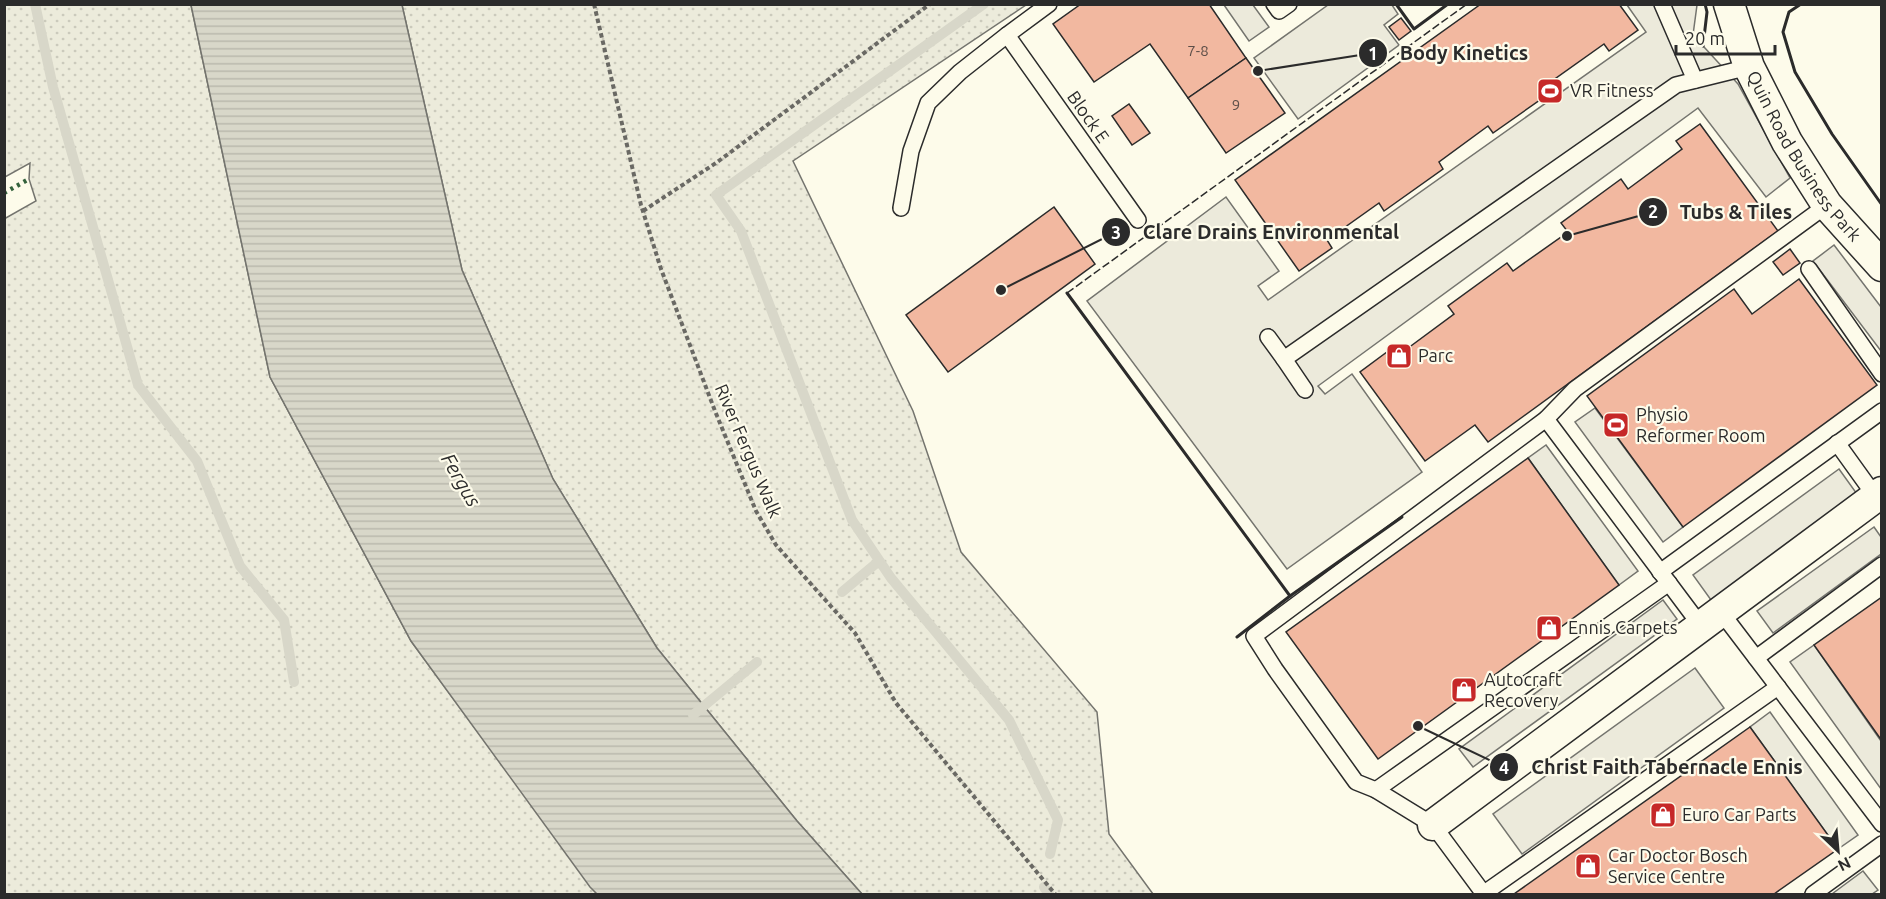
<svg xmlns="http://www.w3.org/2000/svg" width="1886" height="899" viewBox="0 0 1886 899" font-family="Ubuntu,sans-serif">
  <style>
    .grass { fill: url(#grass-dots); stroke: #74746e; stroke-width: 1.5 }
    .parking { fill: #eceadb; stroke: #74746e; stroke-width: 1.5 }
    .water { fill: url(#water-rules); stroke: #74746e; stroke-width: 1.5 }
    .lines { fill: none; stroke-linecap: round; stroke-linejoin: round }
    .stream { stroke: #d8d7c9; stroke-width: 10 }
    .building { fill: #f2b8a0; stroke: #2b2b2b; stroke-width: 1.5 }
    .lane-casing { stroke: #2b2b2b; stroke-width: 18 }
    .street-casing { stroke: #2b2b2b; stroke-width: 33 }
    .path { stroke: #6a6964; stroke-width: 4; stroke-dasharray: 4.5 3; stroke-linecap: butt }
    .lane { stroke: #fdfbea; stroke-width: 15 }
    .street { stroke: #fdfbea; stroke-width: 30 }
    .hedge { stroke: #34623c; stroke-width: 4.5; stroke-dasharray: 3 4.5; stroke-linecap: butt }
    .fence { stroke: #2b2b2b; stroke-width: 1.5; stroke-dasharray: 8 3; stroke-linecap: butt }
    .wall { stroke: #2b2b2b; stroke-width: 3 }
    .labels { text-anchor: middle; stroke-width: 4.5; stroke-linejoin: round; paint-order: stroke }
    .number-label { font-size: 15px; fill: #5d4e48 }
    .poi-label { font-size: 18px; fill: #2b2b2b; stroke: #fdfbea; text-anchor: start }
    .street-label { font-size: 18px; fill: #2b2b2b; stroke: #fdfbea }
    .water-label { font-size: 20px; font-style: italic; fill: #2b2b2b; stroke: #fdfbea }
    .leader { fill: none; stroke: #2b2b2b; stroke-width: 2 }
    .callout-dot { fill: #2b2b2b; stroke: #fdfbea; stroke-width: 2 }
    .mark-label { font-size: 18px; text-anchor: middle; font-weight: bold; fill: #fff }
    .callout-label { font-size: 20px; text-anchor: middle; font-weight: bold; fill: #2b2b2b; stroke: #fdfbea; stroke-width: 4.5; stroke-linejoin: round; paint-order: stroke }
  </style>
  <defs>
    <pattern id="grass-dots" width="8" height="8" patternUnits="userSpaceOnUse" patternTransform="scale(1.5)"><rect width="8" height="8" fill="#ecebdb"/><path d="M2 2h.1M6 6h.1" fill="none" stroke="#cbcabc" stroke-width="1.8" stroke-linecap="round"/></pattern>
    <pattern id="water-rules" width="6" height="5" patternUnits="userSpaceOnUse" patternTransform="scale(1.5)"><rect width="6" height="5" fill="#d8d7c9"/><path d="M0 2.5h6" fill="none" stroke="#bab9ad"/></pattern>
  </defs>
  <rect width="100%" height="100%" fill="#fdfbea"/>
  <g class="grass">
    <path d="M4 5H191L270 377 411 641 597 894H5L4 219 36 201 29 179 30 163 5 177Z"/>
    <path d="M402 5H1026L793 161 913 411 961 552 1097 712 1109 834 1153 894H862L797 821 657 648 553 479 462 270Z"/>
  </g>
  <g class="parking">
    <path d="M1224 5H1253L1269 27 1249 41Z"/>
    <path d="M1328 5H1392L1398 14 1384 25 1399 45 1298 119 1254 58Z"/>
    <path d="M1627 5H1697L1693 35 1738 84 1790 178 1766 197 1698 108 1318 386 1325 394 1352 374 1422 472 1287 569 1087 301 1226 197 1279 271 1258 286 1268 300 1646 32Z"/>
    <path d="M1834 245 1881 307V351L1813 261Z"/>
    <path d="M1595 408 1683 527 1663 542 1575 422Z"/>
    <path d="M1546 445 1638 571 1619 585 1528 458Z"/>
    <path d="M1839 469 1857 494 1711 600 1693 575Z"/>
    <path d="M1874 527 1881 537V554L1773 633 1757 611Z"/>
    <path d="M1663 600 1677 619 1473 767 1459 749Z"/>
    <path d="M1814 645 1881 741V789L1790 662Z"/>
    <path d="M1695 668 1724 708 1522 854 1493 814Z"/>
    <path d="M1770 712 1858 835 1838 849 1750 727Z"/>
    <path d="M1863 871 1878 890 1872 894H1832Z"/>
  </g>
  <path class="water" d="M191 5H402L462 270 553 479 657 648 797 821 862 894H597L590 887 411 641 270 377Z"/>
  <g class="lines">
    <g class="stream">
      <path d="M35 4 53 87 138 385 197 461 240 566 284 620 294 682"/>
      <path d="M984 4 716 195 741 231 852 520 891 578 1009 720 1058 820 1050 854"/>
      <path d="M842 592 879 561"/>
      <path d="M693 715 757 662"/>
      <path d="M1044 887 1049 894"/>
    </g>
  </g>
  <g class="building">
    <path d="M1081 4H1209L1246 58 1188 98 1150 44 1094 82 1053 24Z"/>
    <path d="M1481 4H1619L1638 30 1609 51 1604 44 1552 81 1557 88 1493 133 1488 126 1439 162 1443 169 1384 211 1379 203 1327 240 1332 248 1299 271 1235 180Z"/>
    <path d="M1401 18 1411 31 1399 40 1389 27Z"/>
    <path d="M1246 58 1285 113 1226 153 1188 98Z"/>
    <path d="M1129 104 1150 133 1132 145 1112 116Z"/>
    <path d="M1700 124 1778 231 1488 442 1475 425 1425 461 1360 372 1395 346 1400 354 1454 314 1448 306 1507 263 1513 271 1568 232 1561 223 1621 179 1628 189 1682 149 1676 141Z"/>
    <path d="M1054 207 1095 264 948 372 906 315Z"/>
    <path d="M1790 249 1800 263 1783 275 1773 262Z"/>
    <path d="M1799 279 1877 385 1683 527 1587 396 1734 289 1752 314Z"/>
    <path d="M1528 458 1619 585 1378 759 1286 632Z"/>
    <path d="M1882 597V741L1814 645Z"/>
    <path d="M1750 727 1838 849 1774 894H1514Z"/>
  </g>
  <g class="lines">
    <defs>
      <g id="lane">
        <path d="M1049 4 1007 35 1138 220"/>
        <path d="M1274 4 1279 11 1289 4"/>
        <path d="M1662 4 1695 80"/>
        <path d="M901 208 911 151 928 103 960 72 1007 35"/>
        <path d="M1809 269 1882 374"/>
        <path d="M1268 337 1284 359"/>
        <path d="M1305 390 1284 359 1676 85 1749 67"/>
        <path d="M1546 419 1701 626"/>
        <path d="M1837 443 1878 500"/>
        <path d="M1660 572 1882 411"/>
        <path d="M1721 612 1882 824"/>
        <path d="M1756 658 1882 565"/>
        <path d="M1376 790 1669 583"/>
        <path d="M1483 894 1778 687"/>
        <path d="M1484 894 1433 825 1376 790 1356 782 1275 669 1254 636 1546 419 1575 389 1827 205"/>
        <path d="M1813 894 1882 844"/>
      </g>
      <g id="street">
        <path id="s1" d="M1729 4 1749 67 1787 142 1827 205 1882 266"/>
        <path d="M1433 825 1882 492"/>
      </g>
    </defs>
    <use href="#lane" class="lane-casing"/>
    <use href="#street" class="street-casing"/>
    <g class="path">
      <path d="M594 4 641 205 661 269 715 411 756 511 776 545 855 633 896 703 1055 894"/>
      <path d="M643 211 716 163 930 4"/>
    </g>
    <use href="#lane" class="lane"/>
    <use href="#street" class="street"/>
    <path class="hedge" d="M4 193 29 179"/>
    <path class="fence" d="M1067 293 1467 4"/>
    <g class="wall">
      <path d="M1396 4 1414 29 1448 4"/>
      <path d="M1801 4 1789 12 1783 32 1795 72 1832 134 1882 205"/>
      <path d="M1703 46 1707 12 1705 4"/>
      <path d="M1067 293 1290 596 1402 517"/>
      <path d="M1237 637 1290 596"/>
    </g>
  </g>
  <defs>
    <symbol id="stadium-square" viewBox="-11 -11 22 22"><rect x="-9" y="-9" width="18" height="18" rx="4" fill="#c62828" stroke="#fdfbea"/><path d="M0-5a6.5 5 0 1 0 0 10a6.5 5 0 1 0 0-10ZM-3.5-1.8h7v3.6h-7Z" fill="#fff"/></symbol>
    <symbol id="shop-square" viewBox="-11 -11 22 22"><rect x="-9" y="-9" width="18" height="18" rx="4" fill="#c62828" stroke="#fdfbea"/><path d="M-5-2.5h2.3a2.7 3.5 0 0 1 5.4 0H5L5.5 6h-11ZM-1.5-2.5h3a1.5 2.3 0 0 0-3 0Z" fill="#fff"/></symbol>
  </defs>
  <g fill-rule="evenodd">
    <use href="#stadium-square" x="1535" y="76" width="30" height="30"/>
    <use href="#shop-square" x="1384" y="341" width="30" height="30"/>
    <use href="#stadium-square" x="1601" y="410" width="30" height="30"/>
    <use href="#shop-square" x="1534" y="613" width="30" height="30"/>
    <use href="#shop-square" x="1449" y="675" width="30" height="30"/>
    <use href="#shop-square" x="1648" y="800" width="30" height="30"/>
    <use href="#shop-square" x="1573" y="851" width="30" height="30"/>
  </g>
  <g class="labels">
    <g class="number-label">
      <text x="1198" y="56">7-8</text>
      <text x="1236" y="110">9</text>
    </g>
    <g class="poi-label">
      <text x="1570" y="97">VR Fitness</text>
      <text x="1418" y="362">Parc</text>
      <text x="1636" y="421">Physio<tspan x="1636" dy="21">Reformer Room</tspan></text>
      <text x="1568" y="634">Ennis Carpets</text>
      <text x="1484" y="686">Autocraft<tspan x="1484" dy="21">Recovery</tspan></text>
      <text x="1682" y="821">Euro Car Parts</text>
      <text x="1608" y="862">Car Doctor Bosch<tspan x="1608" dy="21">Service Centre</tspan></text>
    </g>
    <g class="street-label">
      <text transform="translate(1088 117) rotate(55)" y="6">Block E</text>
      <text dy="6" stroke="none"><textPath href="#s1" startOffset="171">Quin Road Business Park</textPath></text>
      <text transform="translate(748 451) rotate(67)" y="6">River Fergus Walk</text>
    </g>
    <g class="water-label">
      <text transform="translate(461 480) rotate(60)" y="7">Fergus</text>
    </g>
  </g>
  <path class="leader" d="M1258 71L1373 53M1567 236L1653 212M1001 290L1116 232M1418 726L1504 767"/>
  <g class="callout-dot">
    <circle cx="1258" cy="71" r="6"/>
    <circle cx="1567" cy="236" r="6"/>
    <circle cx="1001" cy="290" r="6"/>
    <circle cx="1418" cy="726" r="6"/>
    <circle cx="1373" cy="53" r="15"/>
    <circle cx="1653" cy="212" r="15"/>
    <circle cx="1116" cy="232" r="15"/>
    <circle cx="1504" cy="767" r="15"/>
  </g>
  <g class="mark-label">
    <text x="1373" y="60">1</text>
    <text x="1653" y="218">2</text>
    <text x="1116" y="239">3</text>
    <text x="1504" y="774">4</text>
  </g>
  <g class="callout-label">
    <text x="1464" y="60">Body Kinetics</text>
    <text x="1736" y="219">Tubs &amp; Tiles</text>
    <text x="1271" y="239">Clare Drains Environmental</text>
    <text x="1667" y="774">Christ Faith Tabernacle Ennis</text>
  </g>
  <rect width="1886" height="899" fill="none" stroke="#2b2b2b" stroke-width="12"/>
  <g transform="translate(1838 851) rotate(154)" stroke="#fdfbea" stroke-width="4.5" paint-order="stroke">
  <path d="M0-4.5L10 22L0 15L-10 22Z" fill="#2b2b2b"/>
  <text y="-9" font-size="16" font-weight="bold" text-anchor="middle" fill="#2b2b2b">N</text>
  </g>
  <path d="M1676 45v9h99v-9" fill="none" stroke="#2b2b2b" stroke-width="3"/>
  <text x="1685" y="45" font-size="18" fill="#2b2b2b" stroke="#fdfbea" stroke-width="4.5" paint-order="stroke">20 m</text>
</svg>
